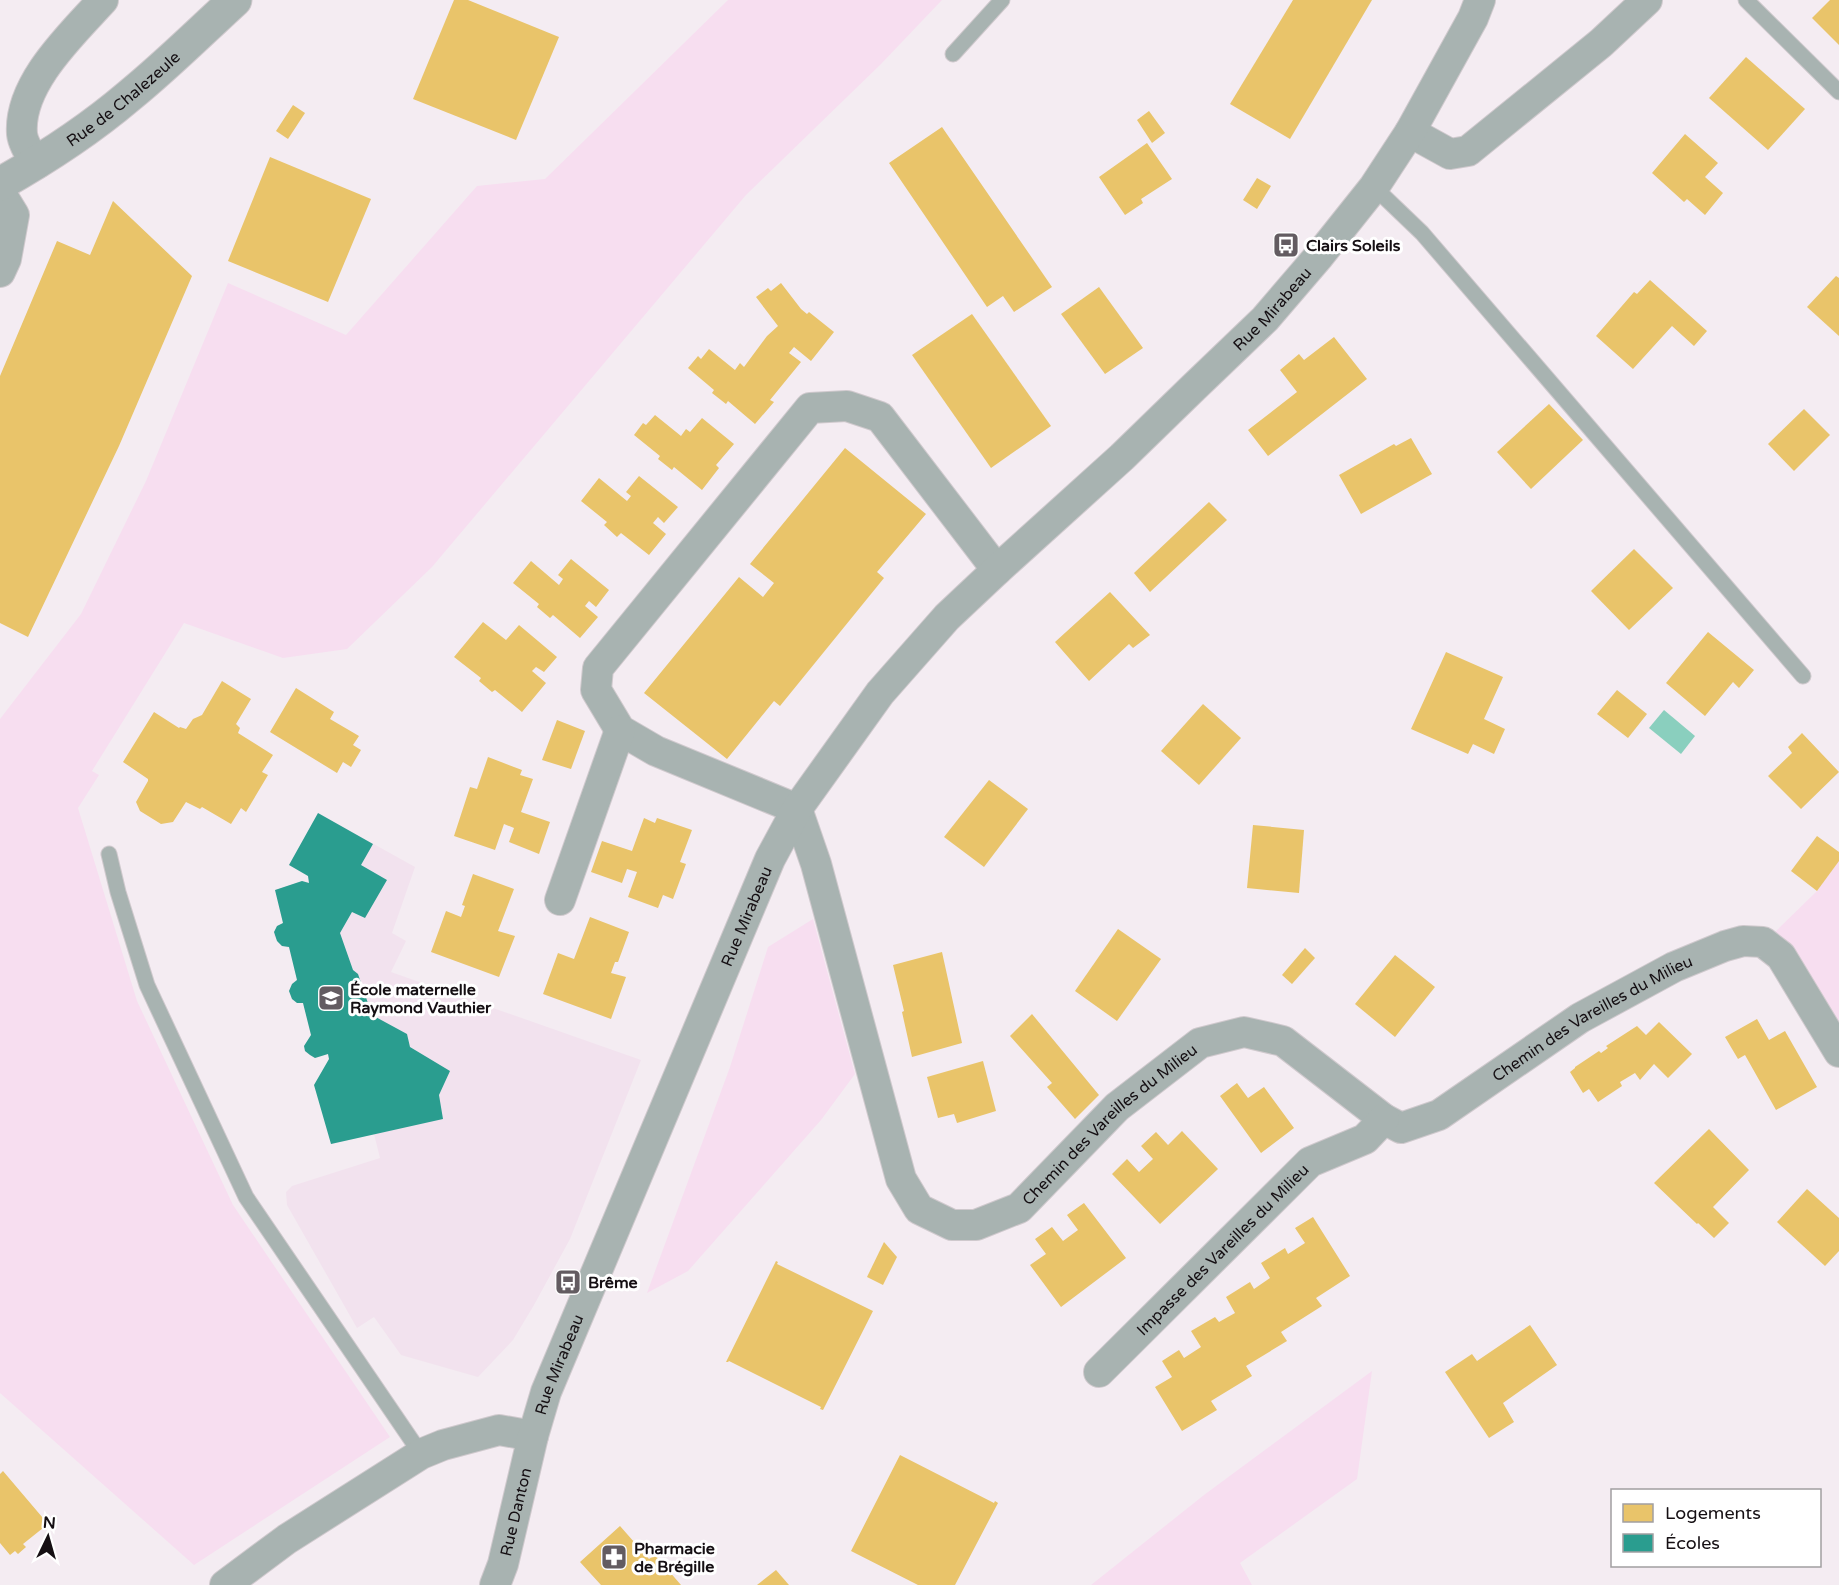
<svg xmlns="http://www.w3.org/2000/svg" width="1839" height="1585" viewBox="0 0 1839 1585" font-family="'Varela Round',sans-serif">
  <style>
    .built { fill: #f2e2ee }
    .green { fill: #f7def0 }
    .water { fill: #8acfbe }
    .homes { fill: #e9c46a }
    .schools { fill: #2a9d8f }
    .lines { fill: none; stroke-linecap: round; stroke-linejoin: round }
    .service-casing { stroke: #cfc9cd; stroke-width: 17 }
    .minor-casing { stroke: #cfc9cd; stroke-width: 32 }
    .tertiary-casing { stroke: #cfc9cd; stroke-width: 35 }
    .service { stroke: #a8b3b1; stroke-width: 15 }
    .minor { stroke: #a8b3b1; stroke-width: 30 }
    .tertiary { stroke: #a8b3b1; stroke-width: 33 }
    .labels { text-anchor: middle; stroke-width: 6; stroke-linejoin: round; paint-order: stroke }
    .street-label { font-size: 16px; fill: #150f13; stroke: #fff }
    .poi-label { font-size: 16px; font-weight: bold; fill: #150f13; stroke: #fff; text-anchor: start }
  </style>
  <rect width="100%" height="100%" fill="#f4ecf2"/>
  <path class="built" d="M318 813 415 867 392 933 406 941 391 972 641 1060 570 1239 534 1305 513 1340 478 1377 401 1355 374 1317 357 1328 287 1205 286 1192 292 1186 380 1158 374 1134 331 1144 329 1059 328 1054 315 1058 310 1055 305 1051 304 1046 311 1035 303 1003H297L292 999 289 991 292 984 297 979 289 948 282 946 274 936V932L277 926 283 923 275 890 302 881 309 882 308 876 289 865Z"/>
  <g class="green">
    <path d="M728 0H942L881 64 746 195 432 567 347 649 283 658 184 623 92 771 99 775 78 808 137 1001 233 1205 390 1437 194 1565 0 1393V719L81 614 146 481 228 283 346 335 477 186 545 179Z"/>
    <path d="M1839 860V1032L1781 937 1773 934 1817 891Z"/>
    <path d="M813 919 855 1074 821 1120 688 1271 647 1293 730 1067 768 947Z"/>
    <path d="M1372 1371 1357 1479 1240 1563 1252 1585H1091L1204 1495Z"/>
  </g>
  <path class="water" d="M1664 710 1695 736 1681 754 1649 728Z"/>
  <g class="homes">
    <path d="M454 0H468L559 37 516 140 413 99Z"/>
    <path d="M1293 0H1372L1290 139 1230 104Z"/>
    <path d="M1830 0H1839V45L1812 18Z"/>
    <path d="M1746 57 1805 109 1768 150 1709 98Z"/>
    <path d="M293 105 305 113 288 139 276 131Z"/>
    <path d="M1149 111 1165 133 1152 143 1137 120Z"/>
    <path d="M942 127 1052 287 1014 312 1003 296 987 307 889 163Z"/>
    <path d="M1685 134 1718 163 1705 177 1723 193 1705 215 1687 199 1684 202 1652 173Z"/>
    <path d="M1147 143 1172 179 1141 199 1143 203 1125 215 1099 177Z"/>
    <path d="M270 157 371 199 328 302 228 261Z"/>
    <path d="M1257 178 1271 186 1257 209 1243 200Z"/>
    <path d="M113 201 192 276 119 446 28 637 0 623V376L57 241 90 255Z"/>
    <path d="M1836 276 1839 278V336L1807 307Z"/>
    <path d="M1650 280 1707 331 1694 346 1672 326 1633 369 1596 336 1634 292 1637 294Z"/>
    <path d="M781 283 801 309 807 314 809 312 834 332 811 361 794 347 789 353 801 362 770 400 774 402 755 424 728 401 726 404 712 393 714 390 688 368 698 356 701 359 709 349 735 370 740 363 744 367 767 336 778 326 756 297 768 288 771 291Z"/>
    <path d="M1099 287 1143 348 1105 374 1061 314Z"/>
    <path d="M972 314 1051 426 991 468 912 355Z"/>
    <path d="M1334 337 1367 379 1268 456 1248 430 1297 392 1280 370 1299 354 1304 360Z"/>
    <path d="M1549 404 1583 440 1531 489 1497 452Z"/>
    <path d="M1804 409 1830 435 1794 471 1768 444Z"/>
    <path d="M655 415 681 436 686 429 690 432 702 418 734 444 716 465 719 468 702 490 674 467 672 470 658 459 660 456 634 435 643 423 646 425Z"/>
    <path d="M1411 438 1432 474 1361 514 1339 475 1394 444 1396 446Z"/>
    <path d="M845 448 926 514 877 572 884 578 780 706 774 701 727 759 644 693 739 577 763 597 774 583 750 564Z"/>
    <path d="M639 476 678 507 664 523 658 517 653 523 666 534 649 555 621 533 617 537 604 525 607 522 581 501 599 478 627 501 631 496 626 492Z"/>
    <path d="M1209 502 1227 520 1150 592 1134 573Z"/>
    <path d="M1634 549 1673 588 1629 630 1591 591Z"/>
    <path d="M571 559 609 590 596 607 589 601 585 606 598 617 580 638 553 615 550 618 537 607 539 604 513 583 531 561 559 585 563 579 558 575Z"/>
    <path d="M1110 592 1150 635 1133 648 1129 644 1089 681 1055 642Z"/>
    <path d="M483 622 506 640 519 625 557 657 544 672 536 667 532 671 546 683 522 712 495 690 492 692 479 681 481 678 454 657Z"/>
    <path d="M1708 632 1754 670 1739 688 1733 682 1705 716 1666 683Z"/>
    <path d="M1446 652 1503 677 1484 719 1505 729 1494 754 1473 744 1468 754 1411 729Z"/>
    <path d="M222 681 251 699 236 724 240 728 238 733 273 755 262 772 268 775 246 812 241 808 231 824 202 807 200 809 186 802 173 822 161 824 140 811 136 802 148 781V779L123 762 154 712 179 728 180 727 186 729 193 719 202 715Z"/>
    <path d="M296 688 334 712 330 719 359 736 353 745 361 750 351 767 343 762 337 773 270 732Z"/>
    <path d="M1617 690 1647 714 1628 738 1597 714Z"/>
    <path d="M1203 704 1241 738 1199 785 1161 751Z"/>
    <path d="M557 720 585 731 571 769 542 760Z"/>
    <path d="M1802 733 1839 772 1801 809 1768 776 1792 753 1788 747Z"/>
    <path d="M488 757 522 770 520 775 533 779 521 812 550 822 539 854 509 842 514 828 504 824 495 850 454 836 470 787 477 789Z"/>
    <path d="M989 780 1028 809 984 867 944 837Z"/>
    <path d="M644 818 655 823 657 818 692 830 680 862 686 864 673 899 663 895 658 908 628 897 637 872 627 869 622 883 591 872 602 841 632 851Z"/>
    <path d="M1253 825 1304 830 1299 893 1247 888Z"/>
    <path d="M1817 836 1839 852V861L1817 891 1791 871Z"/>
    <path d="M473 874 514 889 498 931 515 936 499 977 431 952 446 911 461 917 465 906 462 905Z"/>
    <path d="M590 917 629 932 618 962H615L611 973 626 977 611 1019 543 994 558 953 574 959Z"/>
    <path d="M1118 929 1161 959 1117 1021 1075 991Z"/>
    <path d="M1305 948 1315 958 1292 984 1282 975Z"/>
    <path d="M942 952 962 1043 912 1057 902 1012 904 1011 893 965Z"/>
    <path d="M1395 955 1435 987 1395 1037 1355 1004Z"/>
    <path d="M1032 1014 1099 1095 1075 1119 1047 1087 1052 1083 1010 1036Z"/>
    <path d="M1757 1019 1769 1040 1785 1031 1817 1087 1776 1110 1745 1055 1738 1059 1725 1037Z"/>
    <path d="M1659 1022 1692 1054 1668 1078 1654 1064 1640 1080 1635 1073 1620 1082 1622 1086 1598 1102 1589 1089 1583 1093 1570 1072 1575 1068V1067L1599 1051 1601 1053 1608 1048 1606 1046 1637 1026 1646 1035Z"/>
    <path d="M983 1061 996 1111 957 1123 954 1114 938 1118 927 1077Z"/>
    <path d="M1237 1083 1248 1098 1264 1087 1294 1128 1261 1153 1220 1096Z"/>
    <path d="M1709 1129 1749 1170 1713 1207 1729 1223 1714 1238 1698 1223 1697 1224 1654 1183Z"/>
    <path d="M1182 1131 1218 1169 1160 1224 1112 1174 1127 1159 1139 1172 1153 1159 1141 1146 1156 1132 1168 1145Z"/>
    <path d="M1807 1189 1839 1218V1251L1825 1266 1777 1222Z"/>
    <path d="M1084 1203 1126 1258 1061 1307 1030 1265 1046 1254 1035 1239 1052 1227 1063 1241 1078 1230 1067 1215Z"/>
    <path d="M1313 1217 1350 1276 1316 1298 1322 1306 1281 1332 1287 1341 1246 1366 1252 1376 1211 1401 1217 1410 1182 1431 1155 1387 1172 1377 1162 1361 1179 1350 1184 1358 1201 1347 1191 1331 1215 1317 1219 1322 1235 1313 1226 1297 1250 1282 1254 1289 1270 1278 1261 1263 1285 1248 1288 1254 1305 1243 1295 1228Z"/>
    <path d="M884 1242 897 1257 883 1285 867 1277Z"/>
    <path d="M776 1261 778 1262 777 1264 873 1311 823 1410 820 1409 821 1407 729 1361 728 1362H726Z"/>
    <path d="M1530 1325 1557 1365 1503 1403 1514 1422 1489 1438 1445 1372 1472 1354 1477 1361Z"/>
    <path d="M900 1455 994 1503 995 1501 998 1503 955 1585H918L851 1551Z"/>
    <path d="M3 1471 48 1524 23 1544 26 1547 18 1554 15 1551 10 1555 0 1543V1474Z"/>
    <path d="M620 1526 649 1559 655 1555 681 1585H601L580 1562Z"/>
    <path d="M776 1570 789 1585H757Z"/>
  </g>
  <path class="schools" d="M318 813 373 844 361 865 387 880 365 918 352 912 340 933 353 970 358 974 372 1015 407 1034 410 1047 450 1071 439 1095 443 1119 331 1144 314 1085 329 1059 328 1054 315 1058 310 1055 305 1051 304 1046 311 1035 303 1003H297L292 999 289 991 292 984 297 980 289 947 282 946 277 941 274 932 277 926 283 923 275 890 302 881 309 883 308 876 289 865Z"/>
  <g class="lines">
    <defs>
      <g id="service">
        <path d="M1746 0 1839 92"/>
        <path d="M953 54 1002 0"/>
        <path d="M1374 187 1422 233 1803 676"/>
        <path d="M109 854 118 892 147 985 246 1197 421 1454"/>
      </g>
      <g id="minor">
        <path d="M1410 132 1450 154 1468 151 1601 43 1647 0"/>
        <path d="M36 164C31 155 23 144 22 134 18 84 72 34 103 0"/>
        <path d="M0 192 14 215 6 259 0 272"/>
        <path id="s1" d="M797 809 816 864 901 1179 919 1209 952 1225H976L1019 1208 1117 1107 1200 1043 1244 1032 1283 1041 1384 1119 1401 1128 1439 1115 1580 1018 1674 967 1725 946 1743 941 1763 942 1781 956 1839 1052"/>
        <path d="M797 809 656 751 620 730 596 690 598 668 810 408 847 406 880 417 997 570"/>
        <path d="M560 900 620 730"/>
        <path id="s2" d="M1099 1372 1310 1162 1365 1139 1384 1119"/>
        <path d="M225 1585 287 1539 421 1454 443 1445 499 1430 533 1436"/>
        <path id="s3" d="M495 1585 503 1564 533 1436 546 1392 770 859 797 809 880 693 947 617 997 570 1122 457 1193 388 1265 319 1319 256 1374 187 1410 132 1473 18 1480 0"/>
      </g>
      <g id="tertiary">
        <path id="s4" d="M0 184C46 158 89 130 129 96 166 66 200 32 235 0"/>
      </g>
    </defs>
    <use href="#service" class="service-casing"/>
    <use href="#minor" class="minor-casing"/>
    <use href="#tertiary" class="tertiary-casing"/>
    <use href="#service" class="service"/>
    <use href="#minor" class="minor"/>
    <use href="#tertiary" class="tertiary"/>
  </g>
  <defs>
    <symbol id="bus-square" viewBox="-11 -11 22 22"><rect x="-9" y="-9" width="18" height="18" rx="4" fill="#635c61" stroke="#fff"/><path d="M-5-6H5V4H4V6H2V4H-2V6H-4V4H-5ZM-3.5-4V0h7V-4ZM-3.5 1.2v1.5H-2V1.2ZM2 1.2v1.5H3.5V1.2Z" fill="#fff"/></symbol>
    <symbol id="school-square" viewBox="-11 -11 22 22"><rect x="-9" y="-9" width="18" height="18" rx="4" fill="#635c61" stroke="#fff"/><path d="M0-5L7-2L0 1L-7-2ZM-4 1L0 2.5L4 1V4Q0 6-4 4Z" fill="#fff"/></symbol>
    <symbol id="pharmacy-square" viewBox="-11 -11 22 22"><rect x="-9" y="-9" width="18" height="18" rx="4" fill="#635c61" stroke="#fff"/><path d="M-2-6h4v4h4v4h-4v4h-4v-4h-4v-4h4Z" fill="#fff"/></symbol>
  </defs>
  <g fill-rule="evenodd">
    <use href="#bus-square" x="1271" y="230" width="30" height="30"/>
    <use href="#school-square" x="316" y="983" width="30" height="30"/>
    <use href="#bus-square" x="553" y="1267" width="30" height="30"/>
    <use href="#pharmacy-square" x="599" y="1542" width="30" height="30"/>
  </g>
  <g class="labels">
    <g class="street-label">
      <text dy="6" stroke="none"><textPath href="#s4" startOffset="150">Rue de Chalezeule</textPath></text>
      <text dy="6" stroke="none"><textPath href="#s3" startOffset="1527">Rue Mirabeau</textPath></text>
      <text dy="6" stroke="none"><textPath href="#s3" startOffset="716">Rue Mirabeau</textPath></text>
      <text dy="6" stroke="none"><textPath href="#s1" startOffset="1226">Chemin des Vareilles du Milieu</textPath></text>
      <text dy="6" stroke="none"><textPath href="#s1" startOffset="650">Chemin des Vareilles du Milieu</textPath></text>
      <text dy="6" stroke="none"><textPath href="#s2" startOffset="174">Impasse des Vareilles du Milieu</textPath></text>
      <text dy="6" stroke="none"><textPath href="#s3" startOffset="230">Rue Mirabeau</textPath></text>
      <text dy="6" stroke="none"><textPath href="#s3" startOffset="76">Rue Danton</textPath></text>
    </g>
    <g class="poi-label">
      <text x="1306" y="251">Clairs Soleils</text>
      <text x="350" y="995">École maternelle<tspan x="350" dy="18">Raymond Vauthier</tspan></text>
      <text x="588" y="1288">Brême</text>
      <text x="634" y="1554">Pharmacie<tspan x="634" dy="18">de Brégille</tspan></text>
    </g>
  </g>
  <rect x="1611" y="1489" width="210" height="78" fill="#ffffff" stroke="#a19fa1" stroke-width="1.5"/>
  <rect x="1623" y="1504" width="30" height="18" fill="#e9c46a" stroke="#a19fa1" stroke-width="1.5"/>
  <text x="1665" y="1519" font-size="18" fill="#150f13">Logements</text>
  <rect x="1623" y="1534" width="30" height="18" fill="#2a9d8f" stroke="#a19fa1" stroke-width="1.5"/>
  <text x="1665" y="1549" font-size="18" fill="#150f13">Écoles</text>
  <g transform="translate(48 1537) rotate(5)" stroke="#ffffff" stroke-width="4.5" paint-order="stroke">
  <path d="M0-4.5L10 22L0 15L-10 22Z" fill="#150f13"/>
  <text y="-9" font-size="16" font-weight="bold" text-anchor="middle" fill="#150f13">N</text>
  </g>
</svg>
